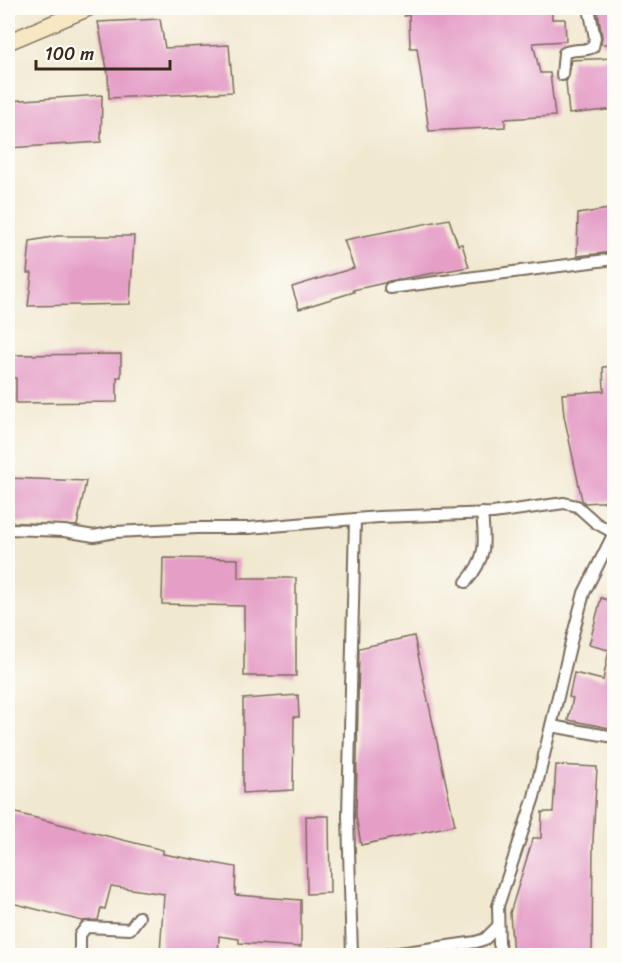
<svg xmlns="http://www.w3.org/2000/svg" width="622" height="963" viewBox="0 0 622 963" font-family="Sriracha,sans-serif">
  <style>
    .building { fill: #e59fc7 }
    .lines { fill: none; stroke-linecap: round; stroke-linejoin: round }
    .street-casing { stroke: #7b6c5c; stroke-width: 14 }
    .secondary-casing { stroke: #7b6c5c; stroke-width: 18 }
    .street { stroke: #fff; stroke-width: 10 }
    .secondary { stroke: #f7e8c3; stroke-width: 15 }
  </style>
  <rect width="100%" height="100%" fill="#fdfcf7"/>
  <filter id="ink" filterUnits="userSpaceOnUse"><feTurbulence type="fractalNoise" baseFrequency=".0167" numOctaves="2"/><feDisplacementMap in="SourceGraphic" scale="12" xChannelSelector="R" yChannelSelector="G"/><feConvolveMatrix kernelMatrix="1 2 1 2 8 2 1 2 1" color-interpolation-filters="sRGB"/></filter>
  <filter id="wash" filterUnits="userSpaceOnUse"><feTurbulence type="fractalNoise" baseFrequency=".008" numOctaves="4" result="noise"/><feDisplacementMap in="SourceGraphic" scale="24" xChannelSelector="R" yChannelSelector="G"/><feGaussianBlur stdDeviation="1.35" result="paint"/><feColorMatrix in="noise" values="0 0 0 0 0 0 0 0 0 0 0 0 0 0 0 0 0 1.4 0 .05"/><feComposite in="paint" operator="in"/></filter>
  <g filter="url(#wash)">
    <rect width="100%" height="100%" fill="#f1e8d0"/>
    <g id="blocks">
      <g class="building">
        <path d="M403 8H552V19H565L566 41 533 43 540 73H550L555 116 505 119V127L429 131 417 48H410L409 15 404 16Z"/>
        <path d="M597 8H615V44H601L602 37Z"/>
        <path d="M160 19 165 48 229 45 233 92 109 98 108 74 98 22Z"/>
        <path d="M615 58V109L569 114 566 82 569 76 571 60Z"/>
        <path d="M102 95 101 142 8 148V101Z"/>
        <path d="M615 208V252L577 256 578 214Z"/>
        <path d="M449 219 458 245 462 244 469 267 389 281 384 283 353 290 354 292 299 309 292 287 354 268 344 240Z"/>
        <path d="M58 236H134L130 304 28 306 32 273H27L30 241Z"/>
        <path d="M121 354V377H117V402L16 403V378H8V355Z"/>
        <path d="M615 366V501L585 503 582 500 564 416 562 394 604 391 603 367Z"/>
        <path d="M8 478 86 481 77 526 8 522Z"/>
        <path d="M163 558 238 559V578H296V676H244V606L162 604Z"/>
        <path d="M601 598 615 602V729L568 720 573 698 569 697 574 673 603 680 609 650 589 645Z"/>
        <path d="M414 636 455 825 361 845 356 816 359 648Z"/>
        <path d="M298 695 299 717H294L293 790 243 793V699Z"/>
        <path d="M556 765 597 767 593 841 592 956H513L510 913 533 838H541L542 812H553Z"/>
        <path d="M8 811 163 850V854L236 867 235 895 301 900V947L239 943V939L219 936 218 956H173L160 953 164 894 111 886 105 909 101 908 98 920 82 921 8 902Z"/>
        <path d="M306 816H329L330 893 307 894Z"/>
      </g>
    </g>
  </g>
  <g filter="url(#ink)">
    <use href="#blocks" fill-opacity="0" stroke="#7b6c5c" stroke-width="1.5"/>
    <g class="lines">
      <defs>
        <g id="street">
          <path d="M562 75 564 53C573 48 585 52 593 47L595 38 589 8"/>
          <path d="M390 288 614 259"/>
          <path d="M8 529 64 531 94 536 115 532 197 528H249L379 517 493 513 564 503 577 506 596 523 614 533"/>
          <path d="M466 582C487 558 485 543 482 513"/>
          <path d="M551 726 614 737"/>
          <path d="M80 956V935L86 927 130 929 139 917"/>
          <path d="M352 956 348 816 355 519"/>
          <path d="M378 956 476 942 485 939 498 926"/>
          <path d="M503 956 499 944 498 906 534 797 572 638 584 593 614 533"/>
        </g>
        <path id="secondary" d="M8 42 89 8"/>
      </defs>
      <use href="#street" class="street-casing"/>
      <use href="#secondary" class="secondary-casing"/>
      <use href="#street" class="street"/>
      <use href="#secondary" class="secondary"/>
    </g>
  </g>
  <rect width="622" height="963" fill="none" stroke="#fdfcf7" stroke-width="30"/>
  <path d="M36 60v9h134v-9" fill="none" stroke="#3b2a1e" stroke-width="3"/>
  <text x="45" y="60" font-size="18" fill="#3b2a1e" stroke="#fdfcf7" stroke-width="4.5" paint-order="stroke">100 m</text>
</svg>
